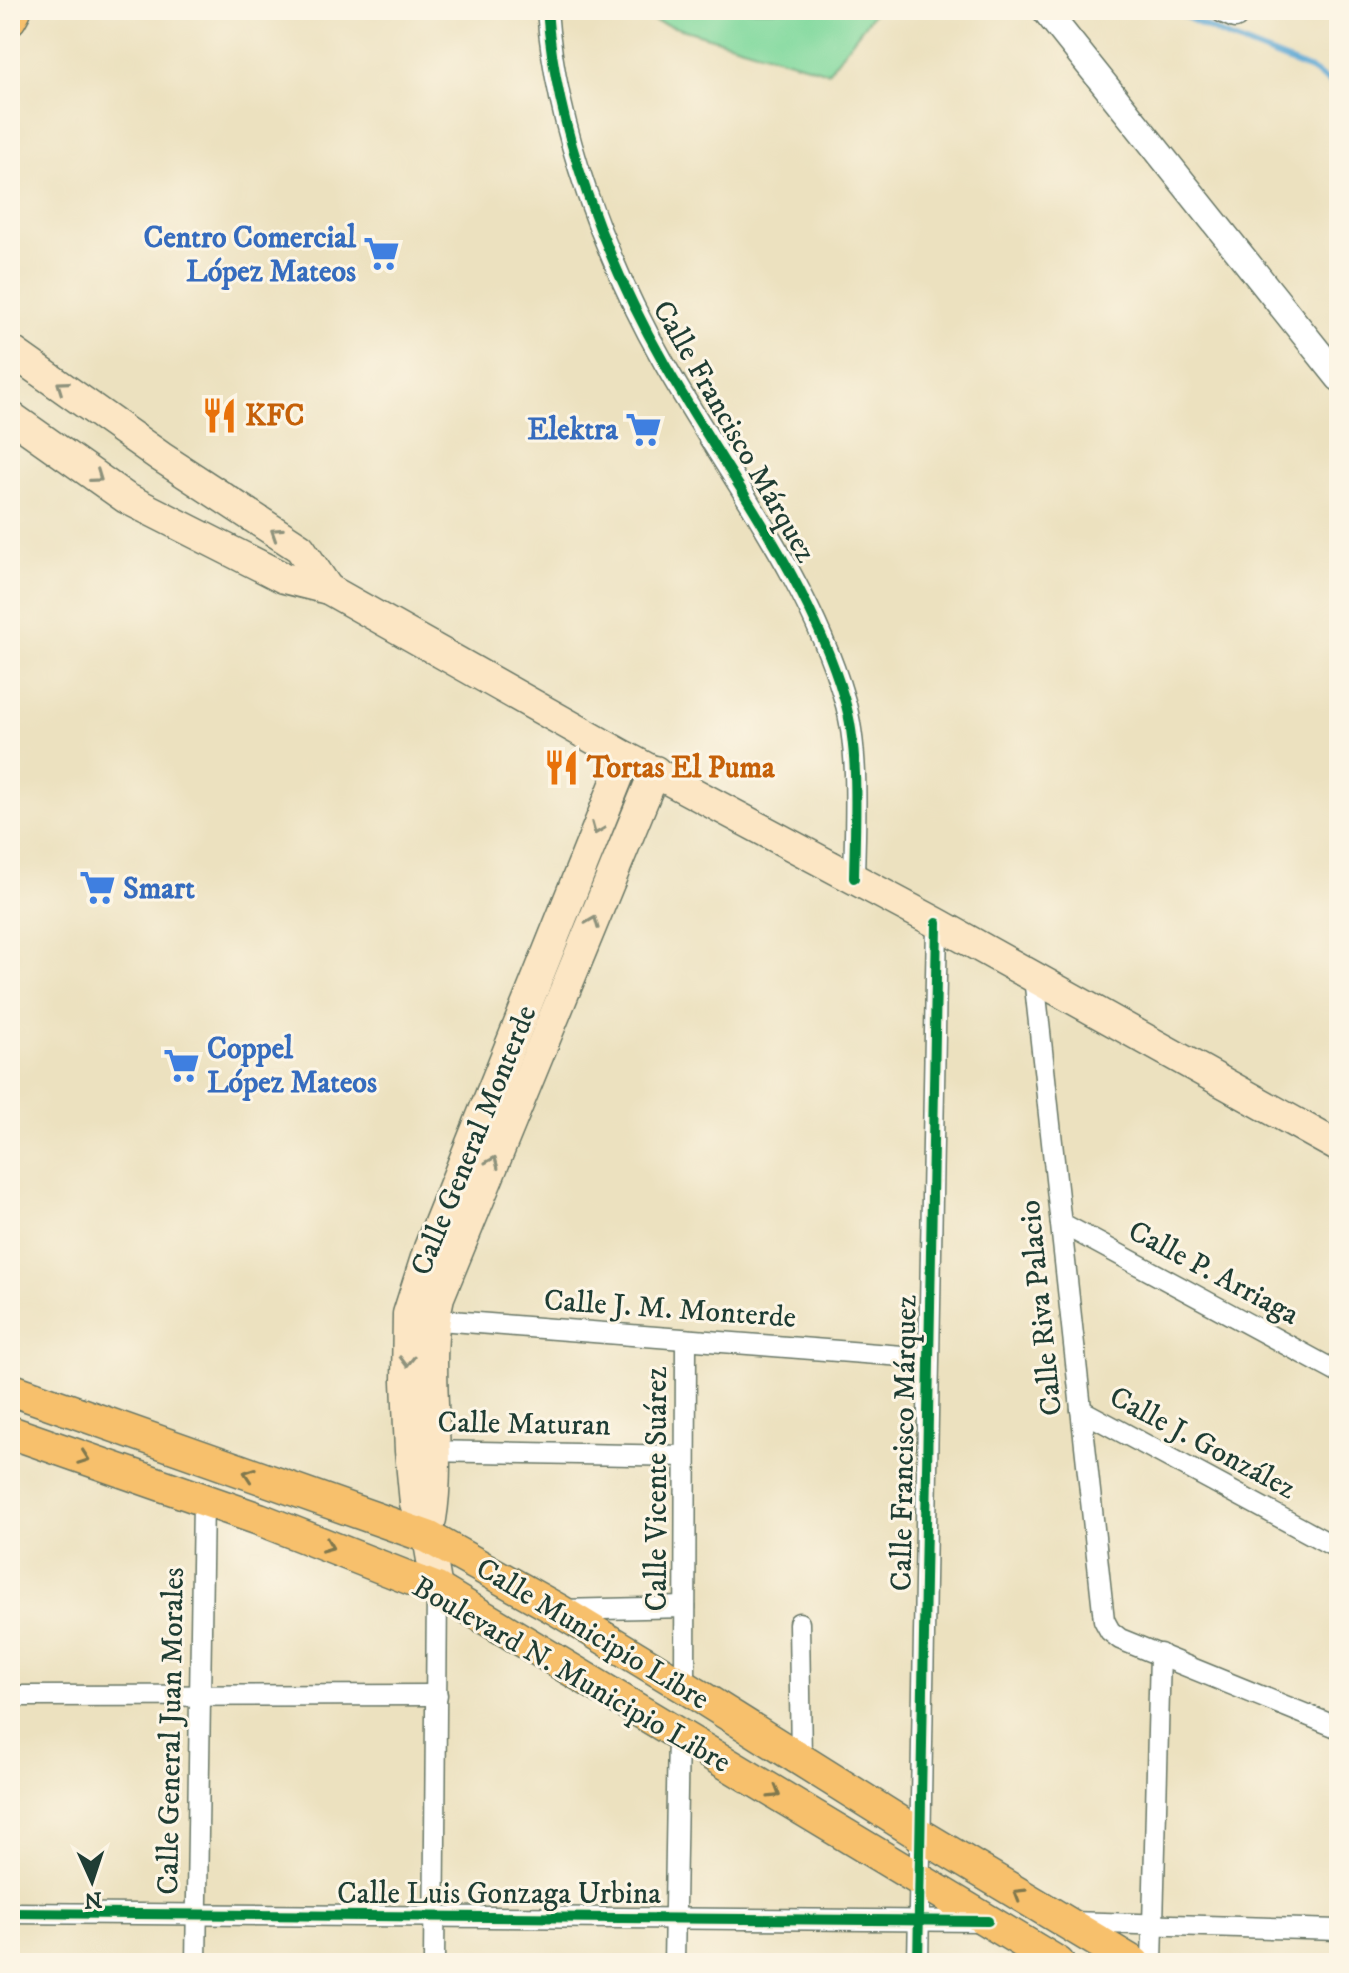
<svg xmlns="http://www.w3.org/2000/svg" width="1349" height="1973" viewBox="0 0 1349 1973" font-family="'IM FELL DW Pica',serif">
  <style>
    .green { fill: #81d99e; stroke: #508b69; stroke-width: 2 }
    .lines { fill: none; stroke-linecap: round; stroke-linejoin: round }
    .stream { stroke: #5ba7d4; stroke-width: 6 }
    .minor-casing { stroke: #677665; stroke-width: 23 }
    .tertiary-casing { stroke: #677665; stroke-width: 29 }
    .secondary-casing { stroke: #677665; stroke-width: 33 }
    .primary-casing { stroke: #677665; stroke-width: 35 }
    .minor { stroke: #fff; stroke-width: 20 }
    .tertiary { stroke: #fff; stroke-width: 26 }
    .secondary { stroke: #fce6c4; stroke-width: 30 }
    .primary { stroke: #f7c06c; stroke-width: 32 }
    .cycleway-casing { stroke: #fcf5e5; stroke-width: 15 }
    .cycleway { stroke: #00873e; stroke-width: 10 }
    .oneway { stroke: #8e927c }
    .oneway2 { stroke: #80784d }
    .labels { text-anchor: middle; stroke-width: 6; stroke-linejoin: round; paint-order: stroke }
    .shop-label { font-size: 30px; font-weight: bold; fill: #366cbe; stroke: #fcf5e5; text-anchor: end }
    .food-label { font-size: 30px; font-weight: bold; fill: #c56008; stroke: #fcf5e5; text-anchor: start }
    .street-label { font-size: 30px; fill: #1f3d34; stroke: #fcf5e5 }
  </style>
  <rect width="100%" height="100%" fill="#fcf5e5"/>
  <filter id="ink" filterUnits="userSpaceOnUse"><feTurbulence type="fractalNoise" baseFrequency=".0125" numOctaves="2"/><feDisplacementMap in="SourceGraphic" scale="16" xChannelSelector="R" yChannelSelector="G"/><feConvolveMatrix kernelMatrix="1 2 1 2 8 2 1 2 1" color-interpolation-filters="sRGB"/></filter>
  <filter id="wash" filterUnits="userSpaceOnUse"><feTurbulence type="fractalNoise" baseFrequency=".006" numOctaves="4" result="noise"/><feDisplacementMap in="SourceGraphic" scale="32" xChannelSelector="R" yChannelSelector="G"/><feGaussianBlur stdDeviation="1.8" result="paint"/><feColorMatrix in="noise" values="0 0 0 0 0 0 0 0 0 0 0 0 0 0 0 0 0 1.4 0 .05"/><feComposite in="paint" operator="in"/></filter>
  <g filter="url(#wash)">
    <rect width="100%" height="100%" fill="#ece1bf"/>
    <path class="green" d="M647 10H876L828 72 644 18Z"/>
    <g class="lines">
      <path class="stream" d="M1172 10 1223 35 1311 70 1339 88"/>
    </g>
  </g>
  <g filter="url(#ink)">
    <g class="lines">
      <defs>
        <g id="minor">
          <path d="M547 10C556 130 605 259 664 363 725 471 809 578 844 698 860 749 855 824 854 878"/>
          <path d="M1034 977 1104 1620 1110 1631 1120 1639 1339 1728"/>
          <path d="M1061 1223 1339 1373"/>
          <path d="M426 1319 928 1358"/>
          <path d="M1081 1410 1339 1549"/>
          <path d="M425 1451 685 1456"/>
          <path d="M561 1610 685 1607"/>
          <path d="M799 1623 801 1760"/>
          <path d="M685 1687 686 1340"/>
          <path d="M20 1696 437 1695"/>
          <path d="M10 1913 982 1921"/>
          <path d="M1070 1922 1339 1930"/>
          <path d="M196 1963 203 1500"/>
          <path d="M434 1963 437 1589"/>
          <path d="M674 1963 678 1734"/>
          <path d="M918 1963 937 923"/>
          <path d="M1152 1963 1160 1654"/>
        </g>
        <g id="tertiary">
          <path d="M1045 10 1339 378"/>
          <path d="M1224 10 1235 15 1239 10"/>
        </g>
        <g id="secondary">
          <path d="M10 350 161 457 300 548 328 589"/>
          <path d="M10 416 126 498 284 578 328 589 626 757 937 923 1339 1147"/>
          <path d="M431 1519C443 1448 422 1366 439 1297L655 771"/>
          <path d="M437 1589 428 1537 415 1503 410 1451 407 1381 408 1314 429 1248 626 757"/>
        </g>
        <g id="primary">
          <path d="M10 19 15 10"/>
          <path d="M10 1389 428 1537 558 1610 685 1687 919 1834 1134 1963"/>
          <path d="M10 1432 259 1519 437 1589 1058 1963"/>
        </g>
      </defs>
      <use href="#minor" class="minor-casing"/>
      <use href="#tertiary" class="tertiary-casing"/>
      <use href="#secondary" class="secondary-casing"/>
      <use href="#primary" class="primary-casing"/>
      <use href="#minor" class="minor"/>
      <use href="#tertiary" class="tertiary"/>
      <use href="#secondary" class="secondary"/>
      <use href="#primary" class="primary"/>
      <defs>
        <g id="cycleway">
          <path d="M547 10C556 130 605 259 664 363 725 471 809 578 844 698 860 749 855 824 854 878"/>
          <path d="M10 1913 988 1921"/>
          <path d="M918 1963 937 923"/>
        </g>
      </defs>
      <use href="#cycleway" class="cycleway-casing"/>
      <use href="#cycleway" class="cycleway"/>
    </g>
    <defs><path id="oneway-chevron" d="M-2-3.5L2.5 0L-2 3.5" fill="none" stroke-width="1.6" stroke-linecap="round" stroke-linejoin="round" transform="scale(2)"/></defs>
    <g class="oneway">
      <use href="#oneway-chevron" transform="translate(62 386) rotate(-145)"/>
      <use href="#oneway-chevron" transform="translate(97 477) rotate(35)"/>
      <use href="#oneway-chevron" transform="translate(276 533) rotate(-147)"/>
      <use href="#oneway-chevron" transform="translate(597 829) rotate(112)"/>
      <use href="#oneway-chevron" transform="translate(593 922) rotate(-68)"/>
      <use href="#oneway-chevron" transform="translate(493 1162) rotate(-67)"/>
      <use href="#oneway-chevron" transform="translate(407 1361) rotate(91)"/>
    </g>
    <g class="oneway2">
      <use href="#oneway-chevron" transform="translate(84 1458) rotate(20)"/>
      <use href="#oneway-chevron" transform="translate(249 1474) rotate(-161)"/>
      <use href="#oneway-chevron" transform="translate(328 1546) rotate(22)"/>
      <use href="#oneway-chevron" transform="translate(775 1793) rotate(31)"/>
      <use href="#oneway-chevron" transform="translate(1019 1894) rotate(-149)"/>
    </g>
  </g>
  <defs>
    <symbol id="supermarket-bare" viewBox="-9 -9 18 18"><path d="M-6-5.5h2.5l.6 2H6L4.5 2H-2.5L-4.4-4H-6ZM-1.5 3.2a1.3 1.3 0 1 0 .1 0ZM3 3.2a1.3 1.3 0 1 0 .1 0Z" fill="#3f7fe0" stroke="#fcf5e5" stroke-width="2.5" paint-order="stroke"/></symbol>
    <symbol id="restaurant-bare" viewBox="-9 -9 18 18"><path d="M-5-6h1v4h1v-4h1v4h1v-4h1v5L-1.5 .5V6h-2V.5L-5-1ZM5-6V6H3V1.5H1.5Q1.5-4 5-6Z" fill="#e8710a" stroke="#fcf5e5" stroke-width="2.5" paint-order="stroke"/></symbol>
  </defs>
  <g fill-rule="evenodd">
    <use href="#supermarket-bare" x="356" y="228" width="51" height="51"/>
    <use href="#restaurant-bare" x="194" y="390" width="51" height="51"/>
    <use href="#supermarket-bare" x="618" y="404" width="51" height="51"/>
    <use href="#restaurant-bare" x="536" y="742" width="51" height="51"/>
    <use href="#supermarket-bare" x="72" y="862" width="51" height="51"/>
    <use href="#supermarket-bare" x="156" y="1040" width="51" height="51"/>
  </g>
  <g class="labels">
    <g class="shop-label">
      <text x="356" y="247">Centro Comercial<tspan x="356" dy="34">López Mateos</tspan></text>
      <text x="618" y="439">Elektra</text>
      <text x="123" y="898" text-anchor="start">Smart</text>
      <text x="207" y="1058" text-anchor="start">Coppel<tspan x="207" dy="34">López Mateos</tspan></text>
    </g>
    <g class="food-label">
      <text x="245" y="425">KFC</text>
      <text x="587" y="777">Tortas El Puma</text>
    </g>
    <g class="street-label">
      <text transform="translate(735 431) rotate(60)" y="10">Calle Francisco Márquez</text>
      <text transform="translate(473 1140) rotate(-68)" y="10">Calle General Monterde</text>
      <text transform="translate(1214 1272) rotate(28)" y="10">Calle P. Arriaga</text>
      <text transform="translate(670 1308) rotate(4)" y="10">Calle J. M. Monterde</text>
      <text transform="translate(1040 1308) rotate(-96)" y="10">Calle Riva Palacio</text>
      <text transform="translate(524 1423) rotate(1)" y="10">Calle Maturan</text>
      <text transform="translate(1203 1442) rotate(28)" y="10">Calle J. González</text>
      <text transform="translate(903 1443) rotate(-89)" y="10">Calle Francisco Márquez</text>
      <text transform="translate(656 1489) rotate(-90)" y="10">Calle Vicente Suárez</text>
      <text transform="translate(593 1633) rotate(31)" y="10">Calle Municipio Libre</text>
      <text transform="translate(572 1674) rotate(30)" y="10">Boulevard N. Municipio Libre</text>
      <text transform="translate(170 1731) rotate(-89)" y="10">Calle General Juan Morales</text>
      <text x="499" y="1903">Calle Luis Gonzaga Urbina</text>
    </g>
  </g>
  <rect width="1349" height="1973" fill="none" stroke="#fcf5e5" stroke-width="40"/>
  <g transform="translate(92 1881) rotate(177)" stroke="#fcf5e5" stroke-width="6" paint-order="stroke">
  <path d="M0-6L14 30L0 20L-14 30Z" fill="#1f3d34"/>
  <text y="-12" font-size="22" font-weight="bold" text-anchor="middle" fill="#1f3d34">N</text>
  </g>
</svg>
